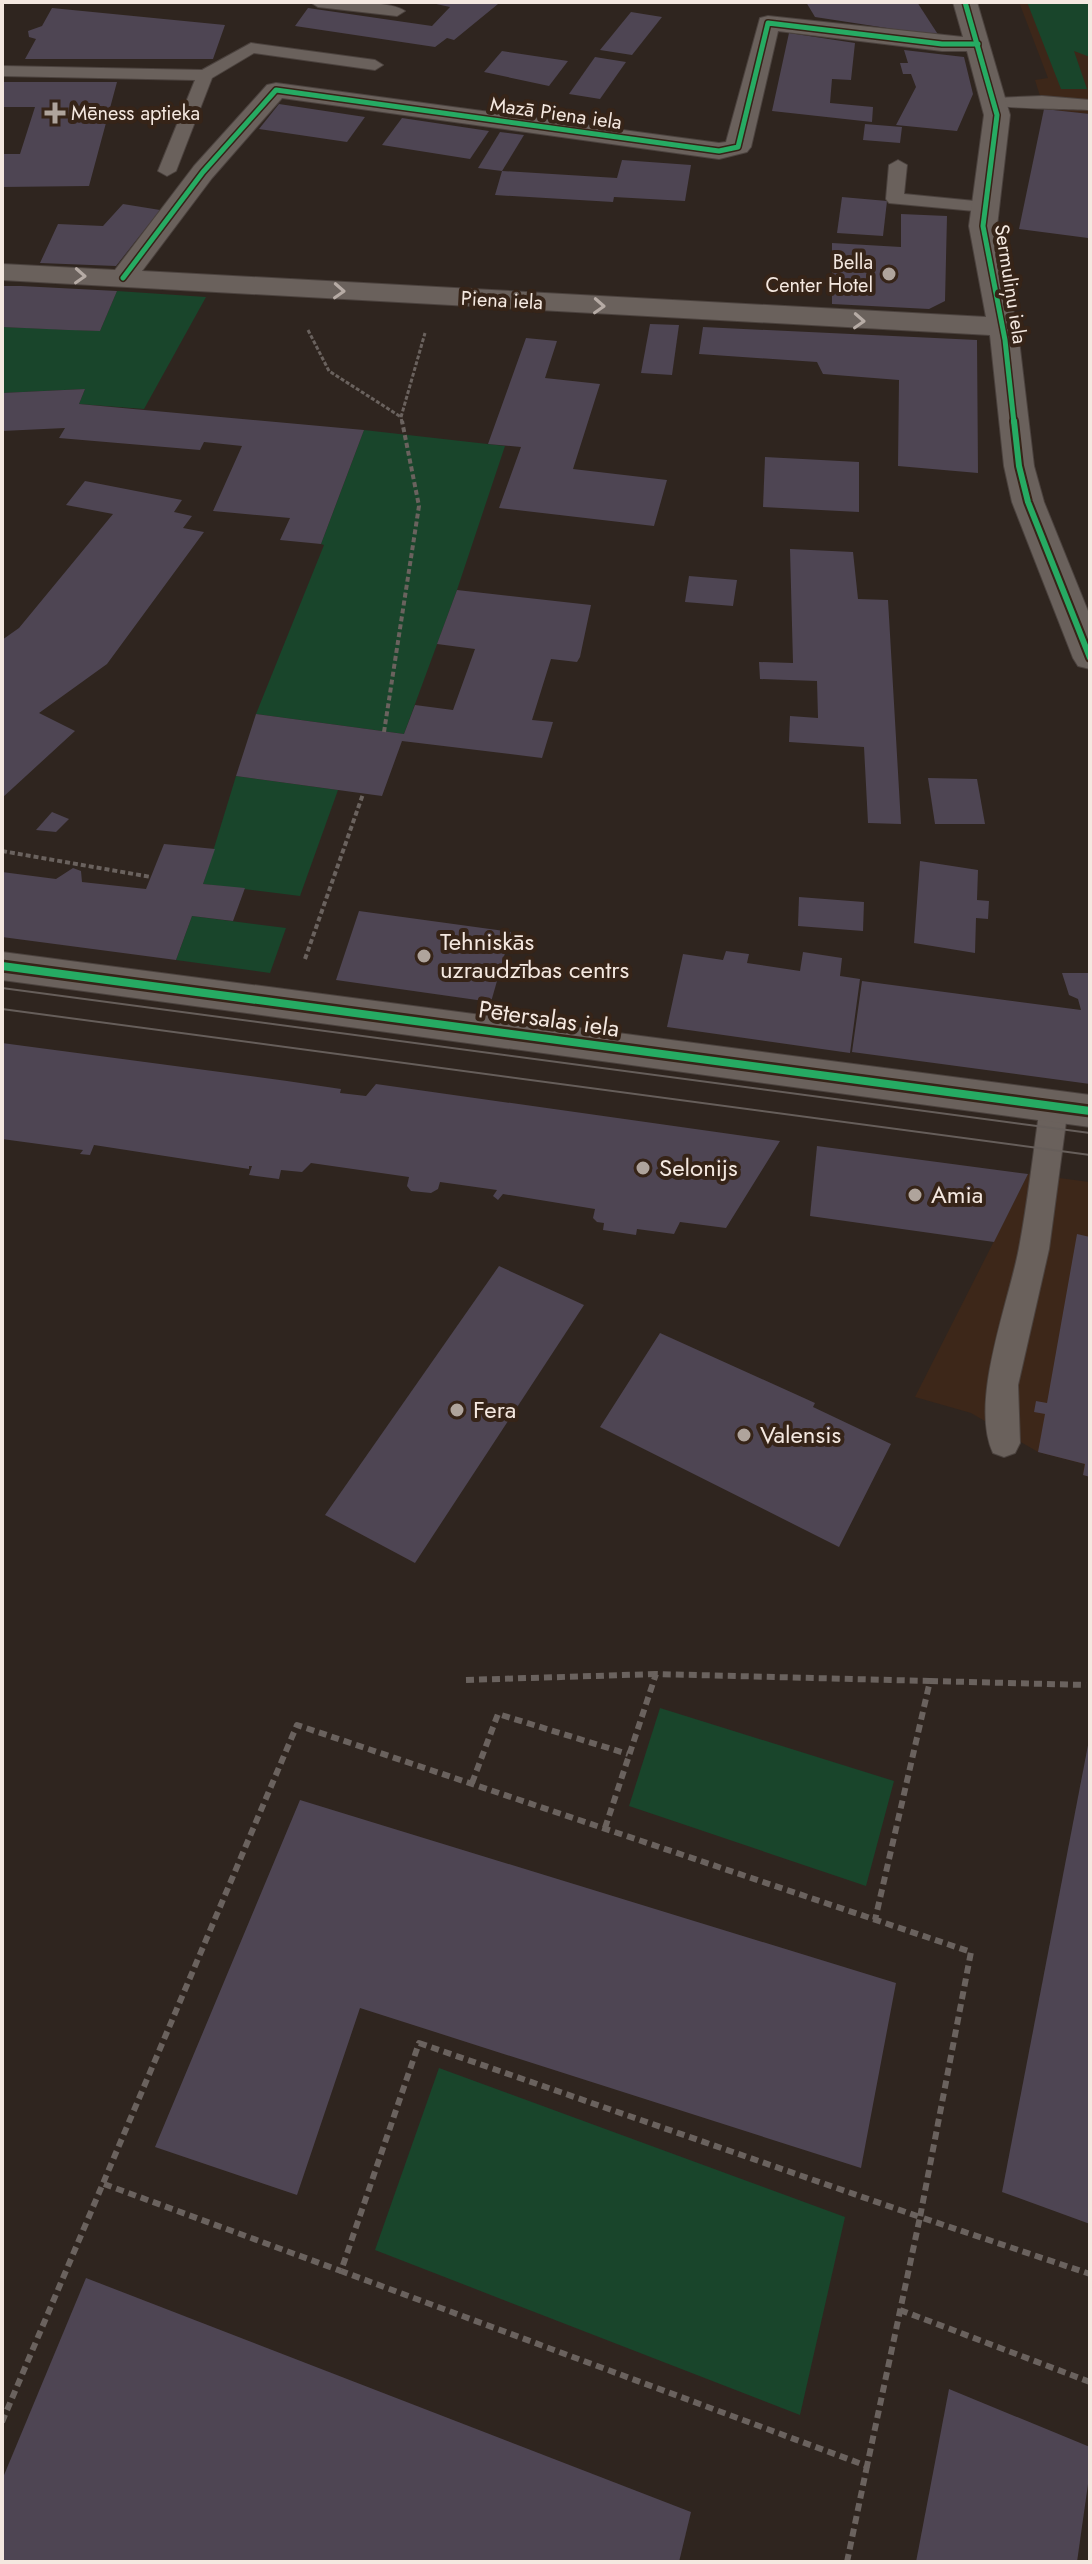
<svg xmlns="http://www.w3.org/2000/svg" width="1092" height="2564" viewBox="0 0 1092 2564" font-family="Jost,sans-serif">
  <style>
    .built { fill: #3d2719 }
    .green { fill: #19452b }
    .building { fill: #4e4553 }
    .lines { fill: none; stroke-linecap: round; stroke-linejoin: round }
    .service-casing { stroke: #4b423e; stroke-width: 2 }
    .minor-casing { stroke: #4b423e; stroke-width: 2 }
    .tertiary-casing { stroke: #4b423e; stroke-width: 2 }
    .path-far2 { stroke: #6a625e; stroke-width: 3; stroke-dasharray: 4 2; stroke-linecap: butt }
    .path-far1 { stroke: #6a625e; stroke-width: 4; stroke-dasharray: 5 3; stroke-linecap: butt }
    .path { stroke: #6a625e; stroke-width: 6; stroke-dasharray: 8 5; stroke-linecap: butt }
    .service { fill: #6a615c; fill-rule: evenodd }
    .minor { fill: #6a615c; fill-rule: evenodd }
    .tertiary { fill: #6a615c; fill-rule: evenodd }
    .tram { stroke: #665e5a; stroke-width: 2 }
    .cycleway-far2-casing { stroke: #362418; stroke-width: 8 }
    .cycleway-far1-casing { stroke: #362418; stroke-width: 10 }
    .cycleway-casing { stroke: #362418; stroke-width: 13 }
    .cycleway-far2 { stroke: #26ab63; stroke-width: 5 }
    .cycleway-far1 { stroke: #26ab63; stroke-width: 6 }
    .cycleway { stroke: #26ab63; stroke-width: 8 }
    .oneway { stroke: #b6aba5 }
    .poi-dot { fill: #afa49c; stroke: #362418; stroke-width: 3 }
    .labels { text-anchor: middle; stroke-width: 8; stroke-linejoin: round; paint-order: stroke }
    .far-poi-label { font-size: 20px; fill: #f4e8e0; stroke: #362418; text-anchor: start }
    .far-street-label { font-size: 20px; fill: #f4e8e0; stroke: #362418 }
    .poi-label { font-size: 24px; fill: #f4e8e0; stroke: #362418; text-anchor: start }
    .street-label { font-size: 24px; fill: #f4e8e0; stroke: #362418 }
  </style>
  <rect width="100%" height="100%" fill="#2f251f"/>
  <g class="built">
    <path d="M1019 2H1090V114L1044 109 1035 80 1048 78Z"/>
    <path d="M1028 1174 1090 1182V1477L1083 1475 1084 1464 1038 1452 971 1413 915 1397Z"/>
  </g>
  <g class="green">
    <path d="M1027 2H1090V57L1074 51 1087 89H1061Z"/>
    <path d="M117 291 206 297 144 409 79 404 85 389 2 393 3 327 100 331Z"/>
    <path d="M364 430 505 446 457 590 404 734 256 714 324 545 321 544Z"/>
    <path d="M236 776 338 790 300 896 203 884Z"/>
    <path d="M192 916 286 928 270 973 176 960Z"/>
    <path d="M660 1708 894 1781 866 1886 629 1806Z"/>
    <path d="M439 2068 845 2217 800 2415 375 2250Z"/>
  </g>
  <g class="building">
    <path d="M427 2 498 4 454 40 447 38 435 47 295 26 308 8 432 26 450 7Z"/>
    <path d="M806 2H917L939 36 815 17Z"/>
    <path d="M52 8 225 25 213 59H25L36 39 29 37 28 31 42 26Z"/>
    <path d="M631 12 662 17 632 55 600 50Z"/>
    <path d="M789 33 855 43 851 80 832 79 830 103 873 107 872 122 772 111Z"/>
    <path d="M904 50 964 57 973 94 957 131 896 125 916 87 911 74H903L900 63H908Z"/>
    <path d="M502 51 568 61 549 86 484 72Z"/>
    <path d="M595 57 626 62 600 99 569 94Z"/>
    <path d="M2 82H117L89 186 2 187V154H20L35 107H2Z"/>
    <path d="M279 104 365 117 347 142 259 129Z"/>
    <path d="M1044 109 1090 114 1088 238 1019 229Z"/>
    <path d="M402 118 489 131 470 159 382 145Z"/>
    <path d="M865 124 902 127 900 143 863 140Z"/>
    <path d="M500 132 524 135 502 171 478 168Z"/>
    <path d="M622 160 691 165 685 201 614 197 613 202 495 195 502 171 617 178Z"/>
    <path d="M842 197 887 201 883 236 837 233Z"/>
    <path d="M123 204 160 210 116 266 40 263 58 224 103 226Z"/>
    <path d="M901 214 947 216 945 301 929 309 832 304V243L901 247Z"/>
    <path d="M2 286H21L117 291 100 331 68 330 2 327Z"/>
    <path d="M650 324 679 325 672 375 641 373Z"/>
    <path d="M703 327 977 340 978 473 898 466 899 380 823 374 817 362 699 354Z"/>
    <path d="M526 338 557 341 545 378 600 384 573 469 667 480 654 526 499 508 521 447 488 444Z"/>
    <path d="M85 389 79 404 364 430 321 544 280 540 290 518 213 511 242 446 204 442 200 450 59 438 65 428 2 431V393Z"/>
    <path d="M765 457 859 462V512L763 507Z"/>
    <path d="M85 481 182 500 174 512 192 516 183 528 204 532 107 664 39 713 75 731 2 798V640L19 628 113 514 66 505Z"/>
    <path d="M790 549 853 552 858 599 888 600 901 824 868 823 864 747 789 742 790 716 818 718 817 681 760 679 759 662 793 663Z"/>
    <path d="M689 576 737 580 733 606 685 602Z"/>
    <path d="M457 590 591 605 580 657 577 662 551 659 532 720 553 722 542 758 402 741 382 796 236 776 256 714 404 734 415 705 453 710 475 649 437 644Z"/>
    <path d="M928 778 977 779 985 824H935Z"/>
    <path d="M52 812 69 819 56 832 36 830Z"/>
    <path d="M164 844 215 849 203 884 245 888 233 921 192 916 176 960 2 937V872L56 879 73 868 81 871 82 882 146 889Z"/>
    <path d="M920 861 978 870 977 900 989 901 988 919 976 918 975 953 914 943Z"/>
    <path d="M799 897 864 902 863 931 798 926Z"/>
    <path d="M359 911 511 932 491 1002 336 980Z"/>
    <path d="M726 951 749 954 747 963 800 971 803 952 842 958 840 976 860 979 850 1053 667 1027 683 954 723 960Z"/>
    <path d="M1062 973H1090V1084L852 1052 862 981 1081 1010 1078 999 1069 995Z"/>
    <path d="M2 1043 287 1081 341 1089 340 1093 366 1096 376 1084 780 1141 726 1228 680 1222 674 1234 637 1229 636 1235 603 1230 604 1223 597 1222 593 1218 595 1209 503 1194 498 1200 493 1196 497 1190 440 1182 438 1189 431 1193 411 1191 407 1186 409 1177 311 1163 302 1172 281 1170 279 1179 249 1175 252 1166H249V1169L94 1145 90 1155 80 1154 83 1150 2 1139Z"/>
    <path d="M817 1146 1028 1174 994 1242 810 1216Z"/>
    <path d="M1077 1234 1090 1237V1477L1083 1475 1085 1464 1038 1452 1045 1414 1034 1412 1036 1401 1047 1403Z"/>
    <path d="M499 1266 584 1305 415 1563 325 1515Z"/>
    <path d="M660 1333 815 1403 813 1407 891 1444 839 1547 600 1427Z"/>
    <path d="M1089 1740H1090V2224L1002 2192Z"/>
    <path d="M300 1800 896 1983 861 2168 360 2008 297 2195 155 2147Z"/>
    <path d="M86 2278 691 2512 679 2562H2V2480Z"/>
    <path d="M949 2389 1090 2447V2470L1077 2562H916Z"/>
  </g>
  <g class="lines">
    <defs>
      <g id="service">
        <path d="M310 2C332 2 389 0 405 11L397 16 318 7Z"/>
        <path d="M251 43 375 60 383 65 375 70 254 53 212 78 176 171 167 176 158 171 195 80 2 76V66L202 70Z"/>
        <path d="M1042 96 1090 100V110C1073 109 993 109 986 103L995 98Z"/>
        <path d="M898 160 907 165 904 194 985 202 994 207 985 212 889 203 886 199 889 165Z"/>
        <path d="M1054 1096 1064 1099 1068 1107 1049 1249 1018 1385 1020 1443 1015 1453 1004 1457 993 1453C969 1402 1009 1302 1019 1248 1028 1201 1033 1154 1040 1107L1044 1099Z"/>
      </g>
      <path id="minor" d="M953 2H977L1010 115 997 226 1019 340 1034 466 1044 502 1090 616V669L1078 666 1073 658 1012 502 1004 466 990 335 2 280V264L115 270 194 166 267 85 276 83 719 143 726 142 760 18 768 16 963 37ZM778 31 942 51H967L984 115 969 226 986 317 142 271 212 178 282 98 719 159 747 152 751 147Z"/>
      <path id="tertiary" d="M2 952 1090 1095V1127L2 980Z"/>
    </defs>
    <use href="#service" class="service-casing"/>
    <use href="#minor" class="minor-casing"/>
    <use href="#tertiary" class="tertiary-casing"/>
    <g class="path-far2">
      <path d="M308 330 329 371 401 417"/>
      <path d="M402 423 401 417 425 333"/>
    </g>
    <g class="path-far1">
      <path d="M384 732 419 506 402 421"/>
      <path d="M2 851 151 877"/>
      <path d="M305 959 363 794"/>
    </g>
    <g class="path">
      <path d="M466 1680 656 1674"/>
      <path d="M930 1681 1086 1685"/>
      <path d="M472 1783 498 1714 628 1754"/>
      <path d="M605 1828 656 1674 930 1681 875 1920"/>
      <path d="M419 2043 920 2217 867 2466 341 2271Z"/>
      <path d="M104 2184 341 2271"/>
      <path d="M900 2310 1090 2382"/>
      <path d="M2 2422 297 1725 971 1952 920 2217 1090 2274"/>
      <path d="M847 2562 867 2466"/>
    </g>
    <use href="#service" class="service"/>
    <use href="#minor" class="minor"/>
    <use href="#tertiary" class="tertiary"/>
    <g class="tram">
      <path d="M2 988 1090 1133"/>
      <path d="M2 1009 1090 1155"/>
    </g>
    <defs>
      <g id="cycleway-far2">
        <path d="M965 2 997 115 983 226 1005 340 1014 423"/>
        <path d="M123 278 203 172 276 90 719 151 738 147 768 23 942 44H978"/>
      </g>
      <path id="cycleway-far1" d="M1014 421 1019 466 1028 502 1090 658"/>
      <path id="cycleway" d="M2 966 1090 1111"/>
    </defs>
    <use href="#cycleway-far2" class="cycleway-far2-casing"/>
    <use href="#cycleway-far1" class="cycleway-far1-casing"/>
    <use href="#cycleway" class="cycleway-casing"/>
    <use href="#cycleway-far2" class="cycleway-far2"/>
    <use href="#cycleway-far1" class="cycleway-far1"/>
    <use href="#cycleway" class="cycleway"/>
  </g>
  <defs><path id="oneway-chevron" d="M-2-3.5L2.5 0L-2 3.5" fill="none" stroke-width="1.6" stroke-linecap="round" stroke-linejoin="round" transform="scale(2)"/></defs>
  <g class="oneway">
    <use href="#oneway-chevron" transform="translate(80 276) rotate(3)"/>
    <use href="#oneway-chevron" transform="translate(339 291) rotate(3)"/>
    <use href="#oneway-chevron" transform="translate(599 306) rotate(3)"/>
    <use href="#oneway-chevron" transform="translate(859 321) rotate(3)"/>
  </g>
  <g class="poi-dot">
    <path d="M51 101h8v8h8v8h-8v8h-8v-8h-8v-8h8z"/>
    <circle cx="889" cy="274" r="8"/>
    <circle cx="424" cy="956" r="8"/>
    <circle cx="643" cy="1168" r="8"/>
    <circle cx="915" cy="1195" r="8"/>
    <circle cx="457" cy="1410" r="8"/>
    <circle cx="744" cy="1435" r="8"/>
  </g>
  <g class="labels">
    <g class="far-poi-label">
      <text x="71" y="120">Mēness aptieka</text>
      <text x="873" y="269" text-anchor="end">Bella<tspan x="873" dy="23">Center Hotel</tspan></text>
    </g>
    <g class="far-street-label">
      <text transform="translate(556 113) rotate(8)" y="7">Mazā Piena iela</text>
      <text transform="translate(1011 284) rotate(81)" y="7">Sermuliņu iela</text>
      <text transform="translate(502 300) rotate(3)" y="7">Piena iela</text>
    </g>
    <g class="poi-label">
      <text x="440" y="950">Tehniskās<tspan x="440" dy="28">uzraudzības centrs</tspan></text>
      <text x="659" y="1176">Selonijs</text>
      <text x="931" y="1203">Amia</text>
      <text x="473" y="1418">Fera</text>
      <text x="760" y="1443">Valensis</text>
    </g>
    <g class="street-label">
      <text transform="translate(549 1019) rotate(8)" y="8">Pētersalas iela</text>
    </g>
  </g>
  <rect width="1092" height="2564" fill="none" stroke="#f4e8e0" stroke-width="8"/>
</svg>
